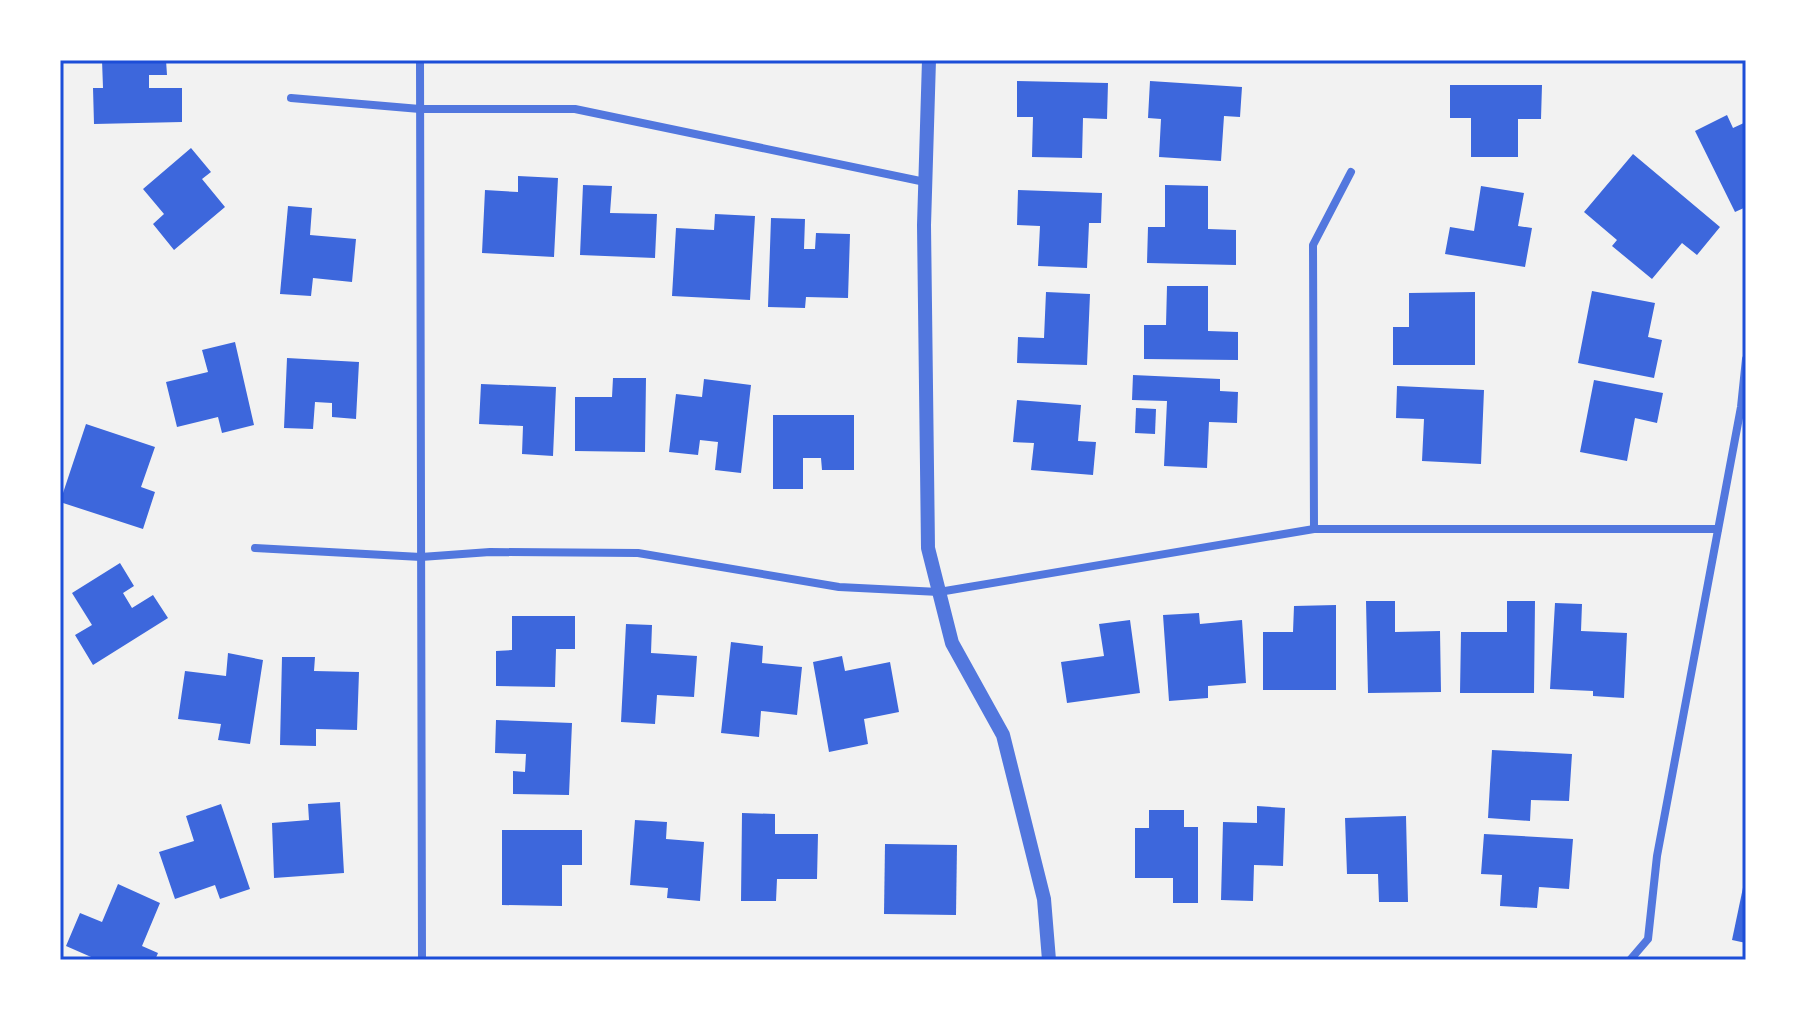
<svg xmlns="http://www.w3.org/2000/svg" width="1806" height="1020" viewBox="0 0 1806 1020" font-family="Figtree,sans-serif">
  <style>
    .building { fill: #3d67dc }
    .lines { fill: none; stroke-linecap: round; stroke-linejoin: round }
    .minor { stroke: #5277de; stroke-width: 8 }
    .tertiary { stroke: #5277de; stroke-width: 14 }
    .neatline { fill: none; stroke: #1d4ed8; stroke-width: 3 }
  </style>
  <rect width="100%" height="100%" fill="#f2f2f2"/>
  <g class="building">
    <path d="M102 60H166L167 75H149V88H182V122L94 124 93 88H103Z"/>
    <path d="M1017 81 1108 83 1107 119 1083 118 1082 158 1032 157 1033 117H1017Z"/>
    <path d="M1150 81 1242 87 1240 117 1224 116 1221 161 1159 157 1161 119 1148 118Z"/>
    <path d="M1450 85H1542L1541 119H1518V157H1471V118H1450Z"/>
    <path d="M1727 115 1733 128 1746 122V207L1735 212 1695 131Z"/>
    <path d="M191 148 211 172 202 179 225 207 174 250 153 224 164 214 143 189Z"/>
    <path d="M1633 154 1720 227 1697 255 1682 243 1652 279 1612 246 1617 240 1584 212Z"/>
    <path d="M518 176 558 178 554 257 482 253 485 190 518 192Z"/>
    <path d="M583 185 612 186 610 213 657 214 655 258 580 255Z"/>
    <path d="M1165 185 1208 186V229L1236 230V265L1147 263 1148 227H1165Z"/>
    <path d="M1481 186 1524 193 1518 226 1532 228 1525 267 1445 254 1450 227 1474 231Z"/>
    <path d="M1018 190 1102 193 1101 223H1089L1087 268 1038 266 1040 226 1017 225Z"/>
    <path d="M288 206 312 208 310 235 356 239 352 282 313 278 311 296 280 294Z"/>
    <path d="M715 214 755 216 750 300 672 296 676 228 714 230Z"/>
    <path d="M771 218 805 219 804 249H815L816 233 850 234 848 298 806 297 805 308 768 307Z"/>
    <path d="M1167 286H1208V331L1238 332V360L1144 359V325H1166Z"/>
    <path d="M1592 291 1655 303 1648 337 1662 340 1654 378 1578 363Z"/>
    <path d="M1046 292 1090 294 1087 365 1017 363 1018 337 1044 338Z"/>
    <path d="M1475 292V365H1393V327H1409V293Z"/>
    <path d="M235 342 254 425 222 433 218 417 177 427 166 382 208 372 202 350Z"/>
    <path d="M287 358 359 362 356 419 332 417V403L315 402 313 429 284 428Z"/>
    <path d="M1133 375 1220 379V391L1238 392 1237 423 1209 422 1207 468 1164 466 1167 401 1132 400Z"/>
    <path d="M613 378H646L645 452 575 451V397H612Z"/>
    <path d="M704 379 751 385 741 473 715 470 718 442 700 440 698 455 669 452 676 394 702 397Z"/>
    <path d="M1594 380 1663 393 1657 423 1635 418 1627 461 1580 452Z"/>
    <path d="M481 384 556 387 553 456 522 454 523 426 479 424Z"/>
    <path d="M1397 386 1484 390 1481 464 1422 461 1424 419 1396 418Z"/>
    <path d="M1017 400 1081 405 1078 441 1096 442 1093 475 1031 470 1034 443 1013 442Z"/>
    <path d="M1136 408 1156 409 1155 434 1135 433Z"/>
    <path d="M773 415H854V470H822L821 458H803V489H773Z"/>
    <path d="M86 424 155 447 141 487 155 492 143 529 60 502Z"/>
    <path d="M120 563 134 586 123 593 132 608 153 595 168 618 93 665 75 635 92 625 72 593Z"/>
    <path d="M1366 601H1395V632L1440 631 1441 692 1368 693Z"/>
    <path d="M1507 601H1535L1534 693H1460L1461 632H1507Z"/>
    <path d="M1555 603 1582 604 1581 631 1627 633 1624 698 1593 696V691L1550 689Z"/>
    <path d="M1336 605V690H1263V632H1293L1294 606Z"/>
    <path d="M1199 613 1200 624 1242 620 1246 683 1208 686V698L1169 701 1163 615Z"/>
    <path d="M512 616H575V649H556L555 687 496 686V651L512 650Z"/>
    <path d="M1130 620 1140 693 1067 703 1061 662 1104 656 1099 624Z"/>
    <path d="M626 624 652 625 651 653 697 656 694 697 657 695 655 724 621 722Z"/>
    <path d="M731 642 763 646 762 663 802 667 797 715 761 711 759 737 721 733Z"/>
    <path d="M228 653 263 660 250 744 218 740 221 724 178 719 185 671 226 676Z"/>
    <path d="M842 656 845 671 890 662 899 712 864 719 868 744 829 752 813 662Z"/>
    <path d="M282 657H315L314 671 359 672 357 730 316 729V746L280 745Z"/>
    <path d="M496 720 572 723 569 795 513 794V771L525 772 526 754 495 753Z"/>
    <path d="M1492 750 1572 754 1569 801 1531 800 1530 821 1488 818Z"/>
    <path d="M340 802 344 873 274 878 272 823 309 820 308 804Z"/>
    <path d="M221 804 250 889 220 899 215 885 175 899 159 852 194 841 186 816Z"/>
    <path d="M1257 806 1285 808 1283 866 1254 865 1253 901 1221 900 1223 822 1257 823Z"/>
    <path d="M1149 810H1184V827H1198V903H1173V878H1135V828H1149Z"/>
    <path d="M742 813 775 814V834H818L817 879H777L776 901H741Z"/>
    <path d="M1406 816 1408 902H1379L1378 874H1347L1345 818Z"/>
    <path d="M635 820 667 822 666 839 704 842 700 901 667 898 668 888 630 885Z"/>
    <path d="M502 830H582V865H562V906L502 905Z"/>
    <path d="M1484 834 1573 839 1569 889 1539 887 1537 908 1500 906 1502 875 1481 874Z"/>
    <path d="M885 844 957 845 956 915 884 914Z"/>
    <path d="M1745 878 1746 879V943L1732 940Z"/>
    <path d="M118 884 160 903 142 946 158 953 155 960H98L66 946 80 913 102 922Z"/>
  </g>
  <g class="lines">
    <g class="minor">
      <path d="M420 60 422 960"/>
      <path d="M291 98 420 109H575L925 182"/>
      <path d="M1314 529 1313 245 1351 172"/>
      <path d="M255 548 421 557 490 552 638 553 839 587 939 592 1314 529H1718"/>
      <path d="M1630 960 1648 939 1657 856 1741 407 1746 359"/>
    </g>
    <path class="tertiary" d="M929 60 924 225 928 548 952 643 1003 735 1044 899 1049 960"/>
  </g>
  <rect width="1806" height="1020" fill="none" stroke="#ffffff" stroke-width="124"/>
  <rect x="62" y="62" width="1682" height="896" class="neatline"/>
</svg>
